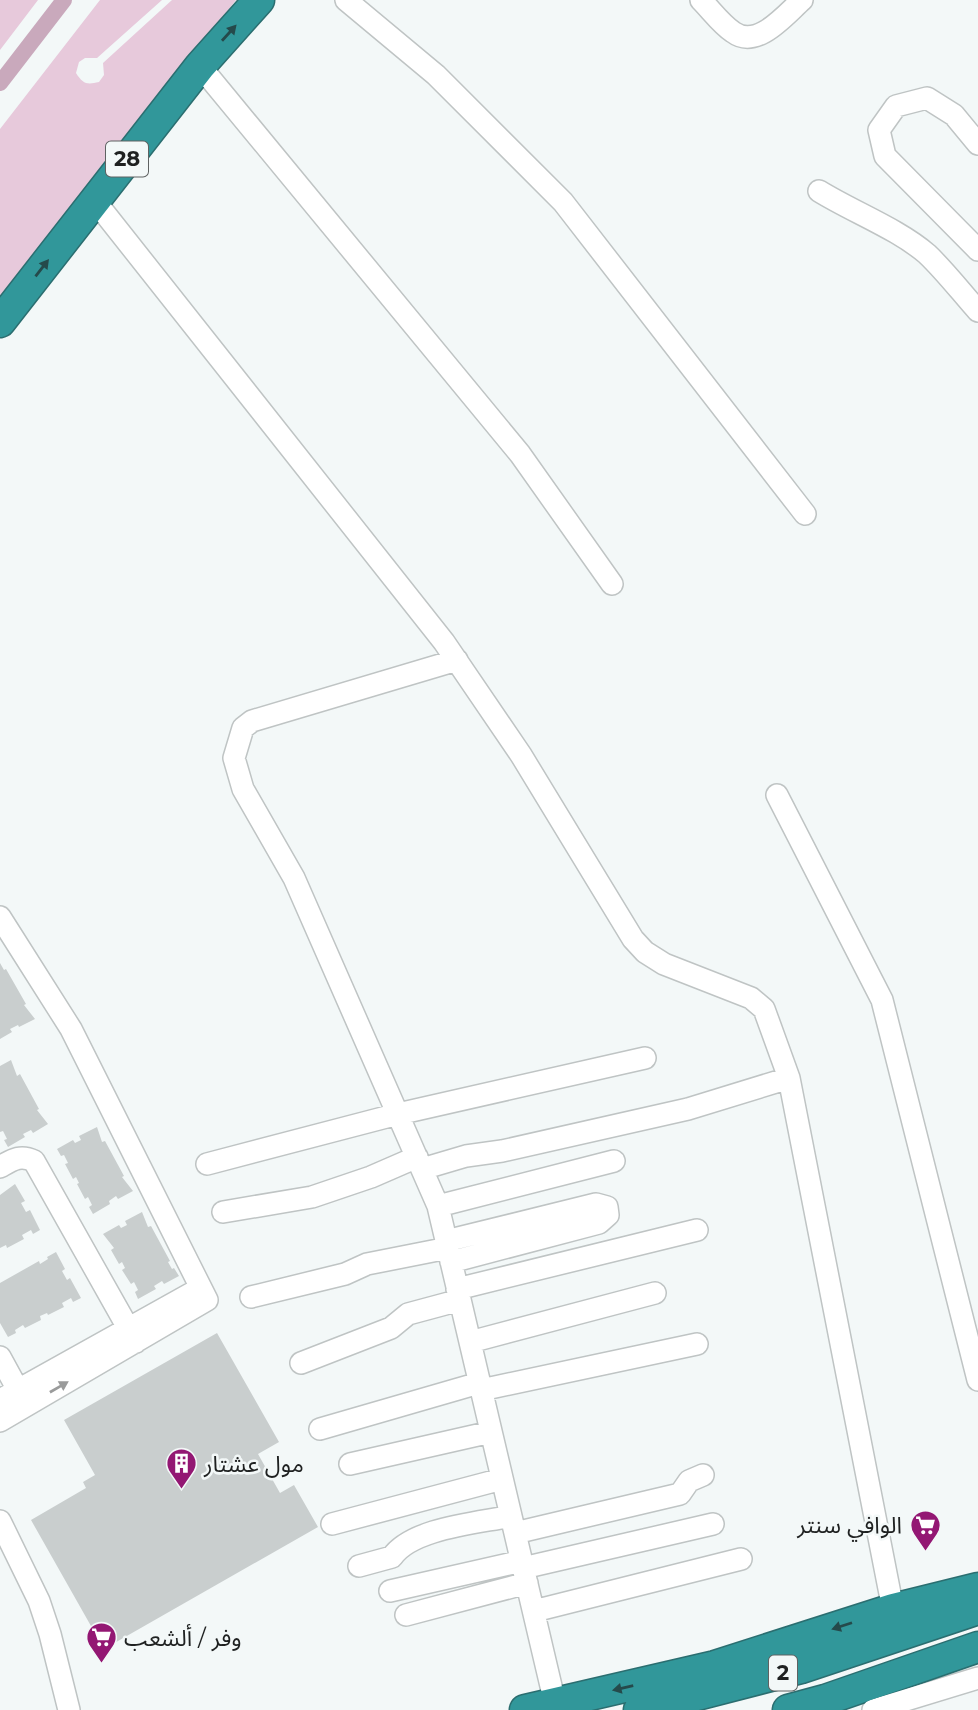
<svg xmlns="http://www.w3.org/2000/svg" width="978" height="1710" viewBox="0 0 978 1710" font-family="Montserrat,'Noto Sans Arabic',sans-serif">
<style>
.green{fill:#e7c9db}
.lines{fill:none;stroke-linecap:round;stroke-linejoin:round}
.canal{stroke:#c9a9bc;stroke-width:16}
.building{fill:#c9cece}
.minor-casing{stroke:#bfc4c4;stroke-width:24}
.highway-casing{stroke:#2b6e70;stroke-width:33}
.minor{stroke:#fff;stroke-width:21}
.highway{stroke:#31979a;stroke-width:30}
.oneway{fill:#254a4b}
.oneway2{fill:#9a9b9b}
.labels{text-anchor:middle;stroke-width:5;stroke-linejoin:round;paint-order:stroke}
.shield{fill:#f3f8f8;stroke:#5f6262;stroke-width:2}
.shield-label{font-size:21px;font-weight:bold;fill:#1f2121}
.poi-label{font-size:23px;fill:#1f2121;stroke:#f3f8f8;text-anchor:start}
</style>
<rect width="100%" height="100%" fill="#f3f8f8"/>
<!-- green -->
<path class="green" d="M 0,0 L 38,0 L 0,50 Z
M 100,0 L 162,0 L 97,58 L 85,58 L 79,62 L 76,73 C 83,84 87,85 99,82 L 104,75 L 103,63 L 172,0 L 236,0 L 0,302 L 0,129 Z"/>
<g class="lines">
<!-- canal -->
<path class="canal" d="M 0,83 L 64,0"/>
</g>
<!-- building -->
<path class="building" d="M 0,963 L 4,970 L 6,969 L 26,1004 L 24,1005 L 35,1019 L 19,1027 L 18,1025 L 10,1029 L 12,1032 L 0,1039 Z
M 11,1060 L 17,1076 L 20,1074 L 39,1109 L 37,1110 L 48,1124 L 33,1133 L 31,1130 L 23,1134 L 25,1137 L 8,1147 L 4,1140 L 7,1139 L 3,1131 L 0,1132 L 0,1066 Z
M 97,1127 L 102,1142 L 105,1141 L 124,1176 L 122,1177 L 133,1191 L 118,1199 L 116,1196 L 109,1201 L 110,1204 L 93,1214 L 89,1207 L 92,1205 L 88,1197 L 85,1199 L 77,1184 L 79,1183 L 76,1177 L 73,1179 L 65,1164 L 68,1163 L 64,1155 L 61,1156 L 57,1149 L 73,1140 L 75,1143 L 81,1140 L 79,1136 Z
M 15,1184 L 25,1201 L 21,1203 L 26,1212 L 30,1210 L 40,1230 L 33,1234 L 31,1230 L 22,1235 L 24,1239 L 7,1248 L 6,1245 L 0,1248 L 0,1195 Z
M 142,1212 L 148,1227 L 151,1226 L 170,1261 L 168,1262 L 172,1269 L 174,1268 L 179,1276 L 164,1284 L 162,1281 L 154,1286 L 156,1289 L 138,1299 L 135,1292 L 138,1290 L 134,1282 L 131,1284 L 122,1270 L 125,1268 L 122,1262 L 119,1264 L 111,1250 L 114,1248 L 103,1234 L 119,1225 L 121,1228 L 127,1225 L 125,1221 Z
M 56,1252 L 65,1269 L 62,1271 L 67,1280 L 70,1278 L 81,1298 L 73,1302 L 71,1298 L 62,1303 L 64,1307 L 48,1315 L 47,1313 L 40,1316 L 41,1320 L 25,1328 L 23,1325 L 15,1330 L 16,1333 L 8,1337 L 0,1323 L 0,1283 L 39,1261 L 40,1264 L 48,1259 L 47,1257 Z
M 217,1333 L 279,1442 L 258,1454 L 280,1493 L 294,1485 L 318,1527 L 104,1649 L 31,1520 L 86,1488 L 83,1482 L 95,1475 L 64,1420 Z"/>
<g class="lines">
<defs>
<path id="minor" d="M 346,0 L 436,75 L 563,202 L 805,514
M 701,0 C 711,10 721,24 733,32 C 757,50 785,15 802,0
M 200,66 L 520,454 L 612,584
M 978,144 L 954,115 L 927,98 L 896,106 L 879,130 L 885,156 L 978,250
M 819,191 C 853,212 898,229 927,254 C 945,271 961,292 978,311
M 95,201 L 444,642 L 521,755 L 633,939 L 645,952 L 664,964 L 751,998 L 764,1009 L 789,1078 L 893,1609
M 457,660 L 252,721 L 243,728 L 234,758 L 243,789 L 294,878 L 438,1206 L 555,1703
M 777,795 L 882,1000 L 978,1380
M 0,917 L 71,1029 L 207,1300 L 0,1421
M 207,1164 L 398,1114 L 645,1058
M 0,1167 C 12,1160 20,1154 34,1161 L 136,1342
M 422,1169 L 466,1156 L 502,1151 L 688,1109 L 789,1078
M 438,1206 L 614,1161
M 223,1212 L 312,1197 L 371,1177 L 417,1157
M 446,1241 L 596,1204 L 607,1207 L 608,1215 L 599,1223 L 451,1262
M 457,1289 L 697,1230
M 251,1297 L 345,1274 L 367,1264 L 448,1248
M 470,1342 L 655,1293
M 0,1357 L 18,1390
M 301,1363 L 391,1328 L 408,1314 L 460,1300
M 481,1390 L 697,1344
M 0,1400 L 201,1288
M 320,1429 L 479,1383
M 350,1464 L 491,1432
M 0,1521 L 39,1601 L 50,1634 L 69,1710
M 332,1524 L 502,1479
M 515,1533 L 680,1494 L 689,1481 L 703,1475
M 359,1566 L 392,1557 C 412,1528 478,1523 511,1516
M 523,1568 L 713,1524
M 390,1591 L 522,1561
M 534,1611 L 741,1559
M 406,1615 L 527,1583
M 873,1710 L 978,1678"/>
<path id="highway" d="M 0,322 L 200,66 L 259,0
M 525,1710 L 715,1666 L 893,1609 L 978,1588
M 639,1710 L 801,1668 L 978,1609
M 788,1710 L 825,1700 L 978,1647"/>
</defs>
<!-- minor casing -->
<use href="#minor" class="minor-casing"/>
<!-- highway casing -->
<use href="#highway" class="highway-casing"/>
<!-- minor -->
<use href="#minor" class="minor"/>
<!-- highway -->
<use href="#highway" class="highway"/>
</g>
<!-- one-way arrows -->
<defs><path id="oneway-solid" d="M-6-.8H1V-3.2L6.5 0L1 3.2V.8H-6Z" transform="scale(1.75)"/></defs>
<g class="oneway">
<use href="#oneway-solid" transform="translate(229 33) rotate(-48)"/>
<use href="#oneway-solid" transform="translate(42 268) rotate(-52)"/>
<use href="#oneway-solid" transform="translate(842 1626) rotate(162)"/>
<use href="#oneway-solid" transform="translate(623 1688) rotate(167)"/>
</g>
<use class="oneway2" href="#oneway-solid" transform="translate(59 1387) rotate(-30)"/>
<!-- icons -->
<defs>
<symbol id="building-pin" viewBox="-11 -11 22 30"><path d="M0 17L-7.5 6A9.5 9.5 0 1 1 7.5 6Z" fill="#931773" stroke="#f3f8f8"/><path d="M-4-6H4V6H1V3H-1V6H-4ZM-2.5-4.3h1.7v1.8h-1.7ZM.8-4.3h1.7v1.8H.8ZM-2.5-1h1.7V.8h-1.7ZM.8-1h1.7V.8H.8Z" fill="#fff"/></symbol>
<symbol id="supermarket-pin" viewBox="-11 -11 22 30"><path d="M0 17L-7.5 6A9.5 9.5 0 1 1 7.5 6Z" fill="#931773" stroke="#f3f8f8"/><path d="M-6-5.5h2.5l.6 2H6L4.5 2H-2.5L-4.4-4H-6ZM-1.5 3.2a1.3 1.3 0 1 0 .1 0ZM3 3.2a1.3 1.3 0 1 0 .1 0Z" fill="#fff"/></symbol>
</defs>
<g fill-rule="evenodd">
<use href="#building-pin" x="164" y="1446" width="35" height="47"/>
<use href="#supermarket-pin" x="908" y="1508" width="35" height="47"/>
<use href="#supermarket-pin" x="84" y="1620" width="35" height="47"/>
</g>
<g class="labels">
<!-- shield labels -->
<g class="shield">
<rect x="106" y="141.5" width="42" height="35" rx="5"/>
<rect x="769" y="1655.5" width="28" height="35" rx="5"/>
</g>
<g class="shield-label">
<text x="127" y="166">28</text>
<text x="783" y="1680">2</text>
</g>
<!-- poi labels -->
<g class="poi-label">
<text x="204" y="1472">مول عشتار</text>
<text x="902" y="1533" text-anchor="end">الوافي سنتر</text>
<text x="124" y="1646">وفر / ألشعب</text>
</g>
</g>
</svg>
